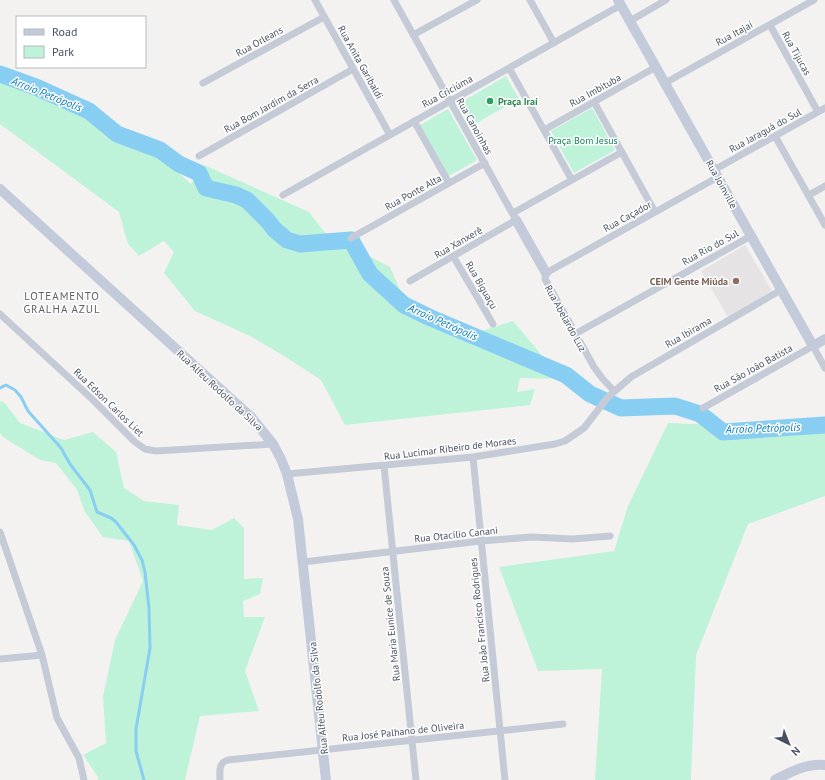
<svg xmlns="http://www.w3.org/2000/svg" width="825" height="780" viewBox="0 0 825 780" font-family="'PT Sans',sans-serif">
<style>
.education{fill:#e5e3e3}
.green{fill:#bef3da}
.lines{fill:none;stroke-linecap:round;stroke-linejoin:round}
.stream{stroke:#88cef3;stroke-width:3}
.river{stroke:#88cef3;stroke-width:17}
.street{stroke:#c4cbd7;stroke-width:7}
.secondary{stroke:#c3cbdb;stroke-width:10}
.leisure-dot{fill:#2e9e5b;stroke:#fff;stroke-width:1.5}
.education-dot{fill:#8d6e63;stroke:#fff;stroke-width:1.5}
.labels{text-anchor:middle;stroke-width:3;stroke-linejoin:round;paint-order:stroke}
.street-label{font-size:10px;fill:#485161;stroke:#fff}
.leisure-label{font-size:10px;font-weight:bold;fill:#27864d;stroke:#fff;text-anchor:start}
.park-label{font-size:10px;fill:#118359;stroke:#fff}
.education-label{font-size:10px;font-weight:bold;fill:#785e54;stroke:#fff;text-anchor:end}
.water-label{font-size:11px;font-style:italic;fill:#027ab9;stroke:#fff}
.neighbourhood-label{font-size:11px;letter-spacing:1px;fill:#5d6067;stroke:#fff}
</style>
<rect width="100%" height="100%" fill="#f4f2f1"/>
<!-- education -->
<path class="education" d="M 745,245 L 772,291 L 728,317 L 701,271 Z"/>
<!-- green -->
<path class="green" d="M 506,76 L 519,99 L 473,125 L 460,103 Z
M 0,78 L 17,86 L 53,99 L 103,125 L 117,139 L 158,154 L 191,184 L 204,165 L 309,212 L 326,234 L 390,267 L 404,299 L 479,332 L 513,321 L 562,379 L 520,378 L 517,392 L 535,389 L 530,405 L 345,425 L 321,380 L 284,356 L 250,336 L 195,311 L 164,273 L 174,252 L 164,241 L 139,256 L 128,244 L 119,212 L 0,124 Z
M 592,108 L 615,150 L 574,173 L 551,131 Z
M 448,109 L 477,160 L 449,176 L 420,125 Z
M 0,401 L 5,403 L 20,423 L 64,440 L 93,432 L 116,452 L 124,488 L 144,501 L 179,505 L 177,525 L 212,530 L 234,518 L 244,528 L 244,579 L 263,578 L 260,594 L 243,601 L 244,617 L 265,617 L 245,671 L 259,711 L 200,716 L 185,780 L 98,780 L 98,777 L 83,755 L 106,743 L 103,696 L 115,640 L 143,581 L 129,541 L 103,537 L 85,512 L 77,490 L 56,463 L 40,460 L 3,437 L 0,433 Z
M 668,423 L 825,429 L 825,496 L 748,524 L 696,655 L 691,780 L 595,780 L 602,669 L 538,671 L 499,567 L 614,551 L 628,506 Z"/>
<g class="lines">
<!-- stream -->
<path class="stream" d="M 0,388 L 6,385 L 15,390 L 21,397 L 28,411 L 61,448 L 70,464 L 90,490 L 97,512 L 111,518 L 116,522 L 134,545 L 142,560 L 145,572 L 149,608 L 150,648 L 136,729 L 136,751 L 144,780"/>
<!-- river -->
<path class="river" d="M 0,74 L 36,87 L 89,111 L 117,134 L 160,150 L 179,164 L 199,173 L 206,188 L 236,195 L 247,200 L 267,220 L 275,230 L 287,240 L 300,244 L 351,240 L 370,274 L 404,305 L 431,318 L 566,375 L 590,394 L 621,408 L 675,406 L 700,414 L 723,432 L 825,425"/>
<!-- street -->
<path class="street" d="M 315,0 L 390,135
M 394,0 L 516,220 L 410,281
M 530,0 L 554,43
M 630,21 L 666,0
M 770,25 L 818,112
M 413,35 L 477,0
M 509,68 L 572,180
M 203,83 L 324,17
M 665,83 L 814,0
M 594,102 L 655,212
M 414,121 L 449,183
M 544,130 L 656,67
M 775,136 L 825,225
M 199,156 L 353,69
M 714,170 L 825,108
M 283,195 L 621,5
M 809,195 L 825,186
M 513,213 L 622,152
M 351,238 L 485,163
M 453,256 L 493,324
M 0,314 L 92,399 L 135,442 L 145,449 L 156,451 L 273,444
M 575,334 L 751,236
M 614,391 L 602,378 L 594,367 L 545,279 L 546,273 L 718,177
M 703,408 L 813,346 L 825,368
M 473,457 L 505,780
M 384,466 L 416,780
M 287,474 L 473,457 L 555,444 L 565,441 L 584,428 L 608,397 L 631,377 L 781,290
M 0,532 L 42,655 L 57,718 L 79,758 L 84,780
M 303,562 L 481,541 L 532,537 L 573,539 L 610,536
M 0,659 L 42,655
M 220,780 C 220,771 218,763 228,760 L 563,724"/>
<!-- secondary -->
<path class="secondary" d="M 618,0 L 813,346 L 825,339
M 0,189 L 251,417 L 273,444 L 281,459 L 287,474 L 298,519 L 326,780
M 516,220 L 546,273
M 775,780 C 790,772 807,763 825,765"/>
</g>
<!-- markers -->
<circle class="leisure-dot" cx="490" cy="101" r="4"/>
<circle class="education-dot" cx="736" cy="281" r="4"/>
<g class="labels">
<!-- street labels -->
<g class="street-label">
<text transform="translate(734 33) rotate(-29)" y="4">Rua Itajaí</text>
<text transform="translate(259 41) rotate(-29)" y="4">Rua Orleans</text>
<text transform="translate(797 53) rotate(61)" y="4">Rua Tijucas</text>
<text transform="translate(361 62) rotate(61)" y="4">Rua Anita Garibaldi</text>
<text transform="translate(595 90) rotate(-29)" y="4">Rua Imbituba</text>
<text transform="translate(447 91) rotate(-29)" y="4">Rua Criciúma</text>
<text transform="translate(271 104) rotate(-29)" y="4">Rua Bom Jardim da Serra</text>
<text transform="translate(475 126) rotate(61)" y="4">Rua Canoinhas</text>
<text transform="translate(765 130) rotate(-29)" y="4">Rua Jaraguá do Sul</text>
<text transform="translate(722 184) rotate(61)" y="4">Rua Joinville</text>
<text transform="translate(413 192) rotate(-29)" y="4">Rua Ponte Alta</text>
<text transform="translate(627 216) rotate(-29)" y="4">Rua Caçador</text>
<text transform="translate(458 242) rotate(-30)" y="4">Rua Xanxerê</text>
<text transform="translate(710 247) rotate(-29)" y="4">Rua Rio do Sul</text>
<text transform="translate(482 285) rotate(60)" y="4">Rua Biguaçu</text>
<text transform="translate(566 318) rotate(61)" y="4">Rua Abelardo Luz</text>
<text transform="translate(688 332) rotate(-30)" y="4">Rua Ibirama</text>
<text transform="translate(753 368) rotate(-29)" y="4">Rua São João Batista</text>
<text transform="translate(220 390) rotate(43)" y="4">Rua Alfeu Rodolfo da Silva</text>
<text transform="translate(109 402) rotate(44)" y="4">Rua Edson Carlos Liet</text>
<text transform="translate(450 448) rotate(-7)" y="4">Rua Lucimar Ribeiro de Moraes</text>
<text transform="translate(456 534) rotate(-6)" y="4">Rua Otacílio Canani</text>
<text transform="translate(479 620) rotate(-96)" y="4">Rua João Francisco Rodrigues</text>
<text transform="translate(390 624) rotate(-96)" y="4">Rua Maria Eunice de Souza</text>
<text transform="translate(318 698) rotate(-96)" y="4">Rua Alfeu Rodolfo da Silva</text>
<text transform="translate(403 731) rotate(-6)" y="4">Rua José Palhano de Oliveira</text>
</g>
<!-- leisure labels -->
<g class="leisure-label">
<text x="498" y="105">Praça Iraí</text>
</g>
<!-- park labels -->
<g class="park-label">
<text x="583" y="144">Praça Bom Jesus</text>
</g>
<!-- education labels -->
<g class="education-label">
<text x="728" y="285">CEIM Gente Miúda</text>
</g>
<!-- water labels -->
<g class="water-label">
<text transform="translate(47 94) rotate(22)" y="4">Arroio Petrópolis</text>
<text transform="translate(443 322) rotate(24)" y="4">Arroio Petrópolis</text>
<text transform="translate(763 428) rotate(-2)" y="4">Arroio Petrópolis</text>
</g>
<!-- neighbourhood labels -->
<g class="neighbourhood-label">
<text x="62" y="300">LOTEAMENTO<tspan x="62" dy="13">GRALHA AZUL</tspan></text>
</g>
</g>
<!-- legend -->
<rect x="16" y="16" width="130" height="52" fill="#ffffff" stroke="#b6b9c0"/>
<rect x="24" y="29" width="20" height="6" fill="#c3cbdb" stroke="#b6b9c0"/>
<text x="52" y="36" font-size="12" fill="#485161">Road</text>
<rect x="24" y="46" width="20" height="12" fill="#bef3da" stroke="#b6b9c0"/>
<text x="52" y="56" font-size="12" fill="#485161">Park</text>
<!-- north arrow -->
<g transform="translate(789 744) rotate(137)" stroke="#ffffff" stroke-width="3" paint-order="stroke">
<path d="M0-3L7 15L0 10L-7 15Z" fill="#485161"/>
<text y="-6" font-size="11" font-weight="bold" text-anchor="middle" fill="#485161">N</text>
</g>
</svg>
